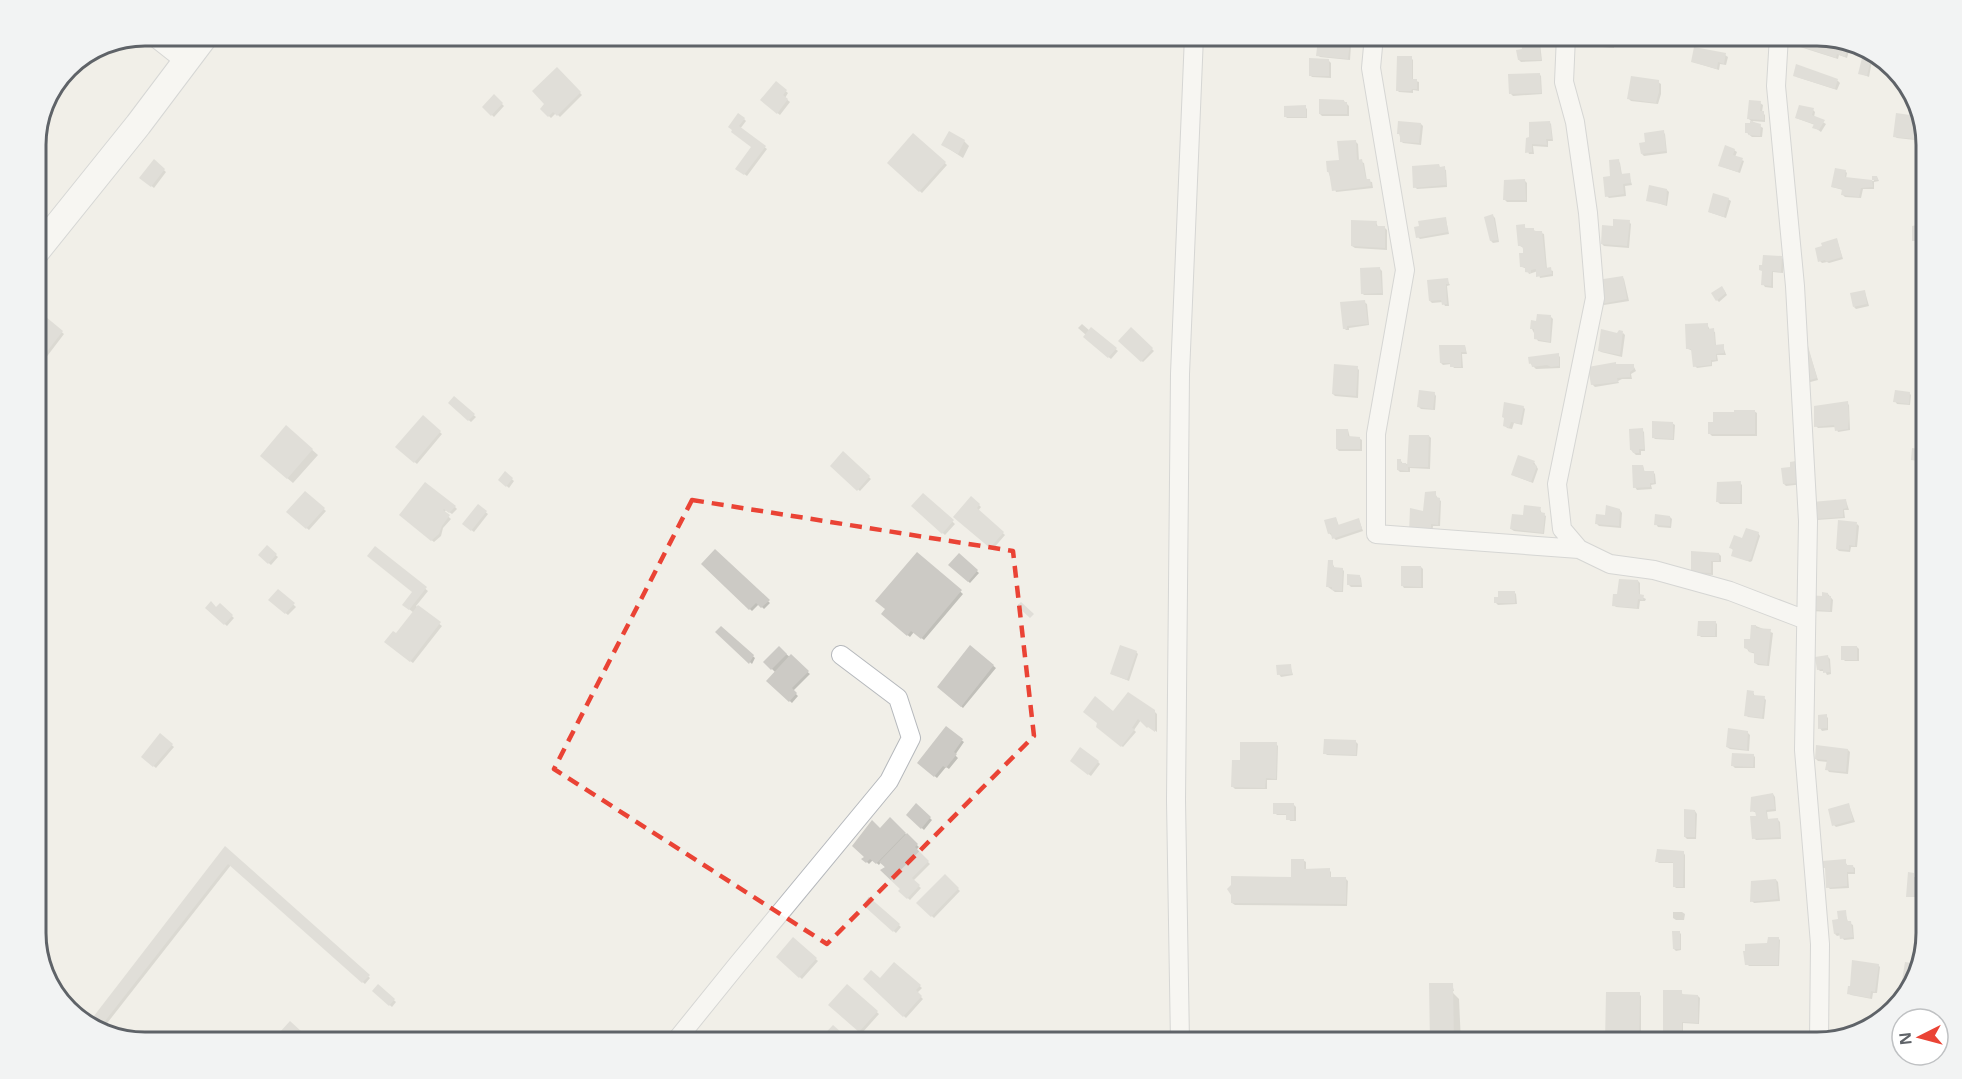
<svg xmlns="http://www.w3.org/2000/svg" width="1962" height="1079" viewBox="0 0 1962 1079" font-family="'Open Sans',sans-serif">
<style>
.shadow{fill:#0003}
.building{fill:#cccac5}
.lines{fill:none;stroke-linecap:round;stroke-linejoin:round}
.street-casing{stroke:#b5b8bc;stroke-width:20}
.secondary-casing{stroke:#b6babf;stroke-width:28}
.street{stroke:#fff;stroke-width:18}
.secondary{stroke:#fff;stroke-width:26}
.marked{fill:none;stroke:#ea4335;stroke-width:4.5;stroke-dasharray:12 8;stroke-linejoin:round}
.rim{fill:none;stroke:#5f6368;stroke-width:3}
</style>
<rect width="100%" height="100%" fill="#f1efe8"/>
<!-- shadow -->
<path class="shadow" d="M 1590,36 L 1614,36 L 1614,48 L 1602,47 L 1600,42 L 1592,42 Z
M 1674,36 L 1686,36 L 1685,40 Z
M 1797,36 L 1816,36 L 1840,44 L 1849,51 L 1847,58 L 1839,55 L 1838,59 L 1797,46 L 1795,44 Z
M 1538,41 L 1540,43 L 1542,61 L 1521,62 L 1519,60 Z
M 1349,43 L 1351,45 L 1350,60 L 1320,57 L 1318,55 Z
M 1864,50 L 1866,52 L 1865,58 L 1872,61 L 1869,77 L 1859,73 L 1863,58 L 1856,55 Z
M 1725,55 L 1728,57 L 1726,65 L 1720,64 L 1719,70 L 1693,62 Z
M 1411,58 L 1413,60 L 1413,80 L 1419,82 L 1419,91 L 1413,90 L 1413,93 L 1399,92 L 1397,90 Z
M 1329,61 L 1331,63 L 1331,78 L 1312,77 L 1310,75 Z
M 1797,66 L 1838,81 L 1840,83 L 1837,90 L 1797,77 L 1795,75 Z
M 557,70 L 582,95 L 560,117 L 556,113 L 551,118 L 542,109 L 547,104 Z
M 1539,74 L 1541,76 L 1542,94 L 1513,96 L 1511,94 Z
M 1658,82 L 1661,84 L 1661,94 L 1658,104 L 1631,101 L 1629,99 Z
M 776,83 L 788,93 L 785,98 L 790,102 L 780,115 L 764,102 Z
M 494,96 L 504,106 L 494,117 L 484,107 Z
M 1344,101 L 1349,106 L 1349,116 L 1322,116 L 1320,114 Z
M 1760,103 L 1763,105 L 1762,112 L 1765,115 L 1765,122 L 1752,121 L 1763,128 L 1762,137 L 1752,137 L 1746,132 L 1753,123 L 1748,118 Z
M 1305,107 L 1307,109 L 1307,118 L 1287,118 L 1285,116 Z
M 1813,110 L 1815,112 L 1814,117 L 1826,124 L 1821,132 L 1814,127 L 1815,125 L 1796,118 Z
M 1916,117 L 1918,120 L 1915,140 L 1897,138 L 1894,136 Z
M 744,119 L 746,121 L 740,129 L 767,149 L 747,176 L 739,170 L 753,147 L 733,132 Z
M 1549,122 L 1551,124 L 1553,141 L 1548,141 L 1548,147 L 1533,146 L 1534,154 L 1529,154 L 1526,145 Z
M 1421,124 L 1423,126 L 1421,145 L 1403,143 L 1401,141 L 1399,133 Z
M 1663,132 L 1665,134 L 1667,153 L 1644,156 L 1642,154 Z
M 914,135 L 947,165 L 922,193 L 889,163 Z
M 964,141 L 969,146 L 963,158 L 943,145 Z
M 1355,141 L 1358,144 L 1359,161 L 1364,163 L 1367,181 L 1372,182 L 1373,188 L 1336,192 L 1328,171 L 1341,162 Z
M 1734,150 L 1737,152 L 1735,157 L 1744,161 L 1740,173 L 1720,166 Z
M 154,161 L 166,172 L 154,188 L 141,177 Z
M 1618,161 L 1620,163 L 1622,175 L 1629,175 L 1632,185 L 1625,186 L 1626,196 L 1609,198 L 1607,196 Z
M 1441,168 L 1446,170 L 1447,187 L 1417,189 L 1415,187 Z
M 1845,171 L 1847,173 L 1846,178 L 1874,181 L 1873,177 L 1877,177 L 1879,181 L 1874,182 L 1874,189 L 1863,189 L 1861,198 L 1845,197 L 1842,194 L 1843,190 L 1832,187 Z
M 1926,174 L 1926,193 L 1921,190 Z
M 1525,181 L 1527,183 L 1527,202 L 1507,202 L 1505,200 Z
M 1667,190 L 1669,192 L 1667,206 L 1648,200 Z
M 1728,199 L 1731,201 L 1726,218 L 1709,212 Z
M 1493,216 L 1495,218 L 1499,242 L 1493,243 L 1491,241 Z
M 1446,220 L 1449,234 L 1420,239 L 1418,237 Z
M 1376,222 L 1378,227 L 1385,228 L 1387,230 L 1387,250 L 1355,248 L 1352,246 Z
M 1629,222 L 1631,224 L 1629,248 L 1604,246 L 1602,244 L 1614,227 Z
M 1524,226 L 1527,230 L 1533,230 L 1544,234 L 1547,269 L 1553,271 L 1553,276 L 1540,278 L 1538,271 L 1529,274 L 1527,269 L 1522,267 L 1524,248 L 1520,246 Z
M 1837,240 L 1843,259 L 1829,263 L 1827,262 L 1822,263 L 1820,261 Z
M 1782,258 L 1784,260 L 1783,273 L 1773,272 L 1773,288 L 1765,287 L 1763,284 L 1764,273 Z
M 1380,269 L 1382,271 L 1383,295 L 1364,295 L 1362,293 Z
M 1622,277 L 1624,279 L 1629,301 L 1604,305 L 1602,303 Z
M 1447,280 L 1450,285 L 1447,286 L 1449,306 L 1445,306 L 1443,302 L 1432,303 L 1430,301 Z
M 1724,290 L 1727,295 L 1719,302 L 1717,300 Z
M 1865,292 L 1869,306 L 1856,309 L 1854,307 Z
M 1364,302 L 1367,304 L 1369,325 L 1349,328 L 1349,330 L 1346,330 L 1344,328 Z
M 1551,317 L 1553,319 L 1551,343 L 1538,341 L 1532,329 Z
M 46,319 L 64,334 L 45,359 L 36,353 Z
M 1082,324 L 1090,331 L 1091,329 L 1118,351 L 1111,359 L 1085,337 L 1086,335 L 1078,328 Z
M 1707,324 L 1710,330 L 1715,332 L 1716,346 L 1723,346 L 1726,355 L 1717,355 L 1718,361 L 1712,362 L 1712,366 L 1697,368 L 1695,366 L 1693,351 L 1688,349 Z
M 1131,329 L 1154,351 L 1143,362 L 1120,341 Z
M 1623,333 L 1625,335 L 1622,357 L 1601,352 L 1599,350 Z
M 1465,346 L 1467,354 L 1462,354 L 1463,368 L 1454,368 L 1451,364 L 1443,365 L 1441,363 Z
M 1808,348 L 1818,380 L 1799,385 Z
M 1558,355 L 1560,357 L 1560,368 L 1536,369 L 1530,363 Z
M 1617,365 L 1633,365 L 1636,371 L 1631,374 L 1632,379 L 1622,379 L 1618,381 L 1619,383 L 1595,387 L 1592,384 Z
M 1357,368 L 1359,370 L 1358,398 L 1335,396 L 1333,394 Z
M 1434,393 L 1436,396 L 1435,410 L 1421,409 L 1418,406 Z
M 1909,393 L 1911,395 L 1910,405 L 1897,404 L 1895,401 Z
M 454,399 L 476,417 L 471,422 L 450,403 Z
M 1847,403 L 1849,405 L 1850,430 L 1838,432 L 1836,427 L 1818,428 L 1816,426 Z
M 1523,407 L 1525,409 L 1522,425 L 1514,423 L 1512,429 L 1507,428 L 1505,425 Z
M 1754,411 L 1757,413 L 1757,436 L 1712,436 L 1710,434 Z
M 423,417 L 442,434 L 417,464 L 397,447 Z
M 1672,423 L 1675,425 L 1674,440 L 1655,439 L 1653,437 Z
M 286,427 L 318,455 L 293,483 L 267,461 Z
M 1348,430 L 1350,438 L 1359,438 L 1362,440 L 1362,451 L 1339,451 L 1337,449 Z
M 1642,430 L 1644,432 L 1645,451 L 1641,451 L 1641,455 L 1636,455 L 1631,450 Z
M 1429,436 L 1431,438 L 1430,469 L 1410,468 L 1410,472 L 1400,472 L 1398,470 L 1401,461 L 1403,464 L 1409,464 Z
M 843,453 L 871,479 L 860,491 L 832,466 Z
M 1534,462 L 1538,469 L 1533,483 L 1515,476 Z
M 1643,466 L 1645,473 L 1653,472 L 1655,474 L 1656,484 L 1651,485 L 1652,489 L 1637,490 L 1635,487 Z
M 1792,468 L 1812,483 L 1786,486 L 1784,484 Z
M 505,473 L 514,481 L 509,488 L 500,480 Z
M 1740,483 L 1742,485 L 1742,504 L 1720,504 L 1718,502 Z
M 305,493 L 326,511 L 309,530 L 288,512 Z
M 1435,493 L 1438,499 L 1441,501 L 1440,526 L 1433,526 L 1432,536 L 1425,513 Z
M 924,495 L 955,524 L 945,535 L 914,506 Z
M 972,498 L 981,507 L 978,511 L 1005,535 L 993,549 L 956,517 Z
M 1846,501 L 1849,510 L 1844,510 L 1845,518 L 1817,520 L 1815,518 Z
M 478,506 L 488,514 L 474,532 L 464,524 Z
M 455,507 L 457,509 L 452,514 L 446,510 L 444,513 L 451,519 L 443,528 L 441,536 L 434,542 L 401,515 Z
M 1540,509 L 1542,514 L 1546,516 L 1544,534 L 1514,531 L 1511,529 L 1525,517 Z
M 1620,510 L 1622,513 L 1621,528 L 1599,526 L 1597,524 L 1606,516 Z
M 1670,517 L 1672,519 L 1671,528 L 1658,527 L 1656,524 Z
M 1336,518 L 1339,526 L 1359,520 L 1363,531 L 1336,540 L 1329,533 Z
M 1857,524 L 1859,526 L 1857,547 L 1851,547 L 1850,552 L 1839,551 L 1837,549 Z
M 1758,533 L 1760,536 L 1752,561 L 1750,562 L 1733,555 L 1733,550 L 1731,548 Z
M 267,547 L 278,557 L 271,565 L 260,555 Z
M 375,548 L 428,591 L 416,606 L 442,626 L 413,663 L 388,644 L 414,613 L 404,605 L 414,592 Z
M 715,551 L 770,603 L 764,609 L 759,604 L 752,611 L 703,564 Z
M 917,554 L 963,594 L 924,640 L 914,632 L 910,637 L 885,616 Z
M 1719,554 L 1721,556 L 1721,562 L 1713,562 L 1713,575 L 1694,574 Z
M 959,555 L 979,573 L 970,583 L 950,564 Z
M 1332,562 L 1335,569 L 1342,569 L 1344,571 L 1343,592 L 1335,592 L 1328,587 Z
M 1421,567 L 1423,569 L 1423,588 L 1404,588 L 1402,585 Z
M 1359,576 L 1361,578 L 1362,587 L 1351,587 L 1349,585 Z
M 1638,581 L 1640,583 L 1640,596 L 1646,599 L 1645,601 L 1640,601 L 1639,609 L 1616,607 L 1614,605 L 1619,596 Z
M 278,591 L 296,607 L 288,615 L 270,600 Z
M 1514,592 L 1516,594 L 1517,604 L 1498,605 L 1496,603 Z
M 1828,594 L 1833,600 L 1832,612 L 1810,611 Z
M 220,605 L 234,618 L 227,626 L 207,608 L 217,609 Z
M 1924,611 L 1926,611 L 1926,624 L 1924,622 Z
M 1715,622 L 1717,624 L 1717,637 L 1701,637 L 1699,635 Z
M 1756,626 L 1773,633 L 1769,666 L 1758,665 L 1755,663 L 1756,654 L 1749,652 L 1746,647 L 1751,641 Z
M 721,628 L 755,658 L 752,664 L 717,632 Z
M 970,647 L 996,668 L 963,708 L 939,687 Z
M 1857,647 L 1859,649 L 1859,661 L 1845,661 L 1843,659 Z
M 779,648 L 810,674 L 793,691 L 798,696 L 792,703 L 768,681 L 775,672 L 765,662 Z
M 1136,652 L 1138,654 L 1129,681 L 1112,674 Z
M 1828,657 L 1830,659 L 1831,674 L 1827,675 L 1825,671 L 1820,671 L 1818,669 Z
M 1290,665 L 1293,675 L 1281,677 L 1279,674 Z
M 1753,692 L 1755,697 L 1764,698 L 1766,700 L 1764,719 L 1748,717 L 1746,715 Z
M 1154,711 L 1157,714 L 1157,732 L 1141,720 L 1134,730 L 1136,732 L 1123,747 L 1098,726 L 1113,713 Z
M 1826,716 L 1828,718 L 1828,730 L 1822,731 L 1820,728 Z
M 946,728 L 964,742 L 955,755 L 958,758 L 949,769 L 946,767 L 937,778 L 919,763 Z
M 1747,732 L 1750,735 L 1749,751 L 1730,749 L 1727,747 Z
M 160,735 L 174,747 L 156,768 L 143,757 Z
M 1356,742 L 1358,744 L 1357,756 L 1327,755 L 1325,753 Z
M 1276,744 L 1278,746 L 1277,780 L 1267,780 L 1267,789 L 1235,789 L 1233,787 L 1241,761 Z
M 1848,750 L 1850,752 L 1848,774 L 1829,772 L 1827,769 L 1828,762 L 1818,761 L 1816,759 Z
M 1921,752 L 1926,753 L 1926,772 L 1920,769 Z
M 1753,755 L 1755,757 L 1755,768 L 1735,768 L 1732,765 Z
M 1098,762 L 1100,764 L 1091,776 L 1074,763 Z
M 1773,794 L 1775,797 L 1776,811 L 1767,812 L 1768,820 L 1778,820 L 1780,822 L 1781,839 L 1756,840 L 1754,838 L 1757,813 L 1752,811 Z
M 916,805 L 932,820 L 924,830 L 908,815 Z
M 1294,805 L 1296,807 L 1296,821 L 1290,821 L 1288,815 L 1277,815 L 1275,813 Z
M 1849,805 L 1855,822 L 1836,827 L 1834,825 Z
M 1695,811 L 1697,814 L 1696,839 L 1687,839 L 1685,837 Z
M 890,819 L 919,847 L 916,850 L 930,864 L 913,881 L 921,888 L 910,900 L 900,891 L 903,889 L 881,862 L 879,865 L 873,860 L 869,864 L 864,859 L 880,830 Z
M 1924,826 L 1926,826 L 1926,837 L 1924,835 Z
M 225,849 L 370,978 L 365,984 L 231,865 L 101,1031 L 91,1029 Z
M 1683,852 L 1685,855 L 1685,888 L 1676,888 L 1674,886 L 1674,863 L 1659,863 L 1656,861 Z
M 1303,860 L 1306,862 L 1306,870 L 1329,870 L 1331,872 L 1331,878 L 1345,878 L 1348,881 L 1347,906 L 1235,905 L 1232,903 L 1232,894 L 1293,878 Z
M 1845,861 L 1848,867 L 1852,866 L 1855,868 L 1855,874 L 1848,874 L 1849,888 L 1830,889 L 1828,887 Z
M 945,876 L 960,891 L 934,918 L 918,903 Z
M 1776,880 L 1778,882 L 1780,901 L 1754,903 L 1752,901 Z
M 870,899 L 901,927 L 896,933 L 865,905 Z
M 1673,912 L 1682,912 L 1685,914 L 1684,920 L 1676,920 L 1673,918 Z
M 1845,912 L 1848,922 L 1853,925 L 1854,939 L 1844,940 L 1841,935 L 1837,936 L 1835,934 Z
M 1679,932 L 1681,934 L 1681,950 L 1676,951 L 1674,949 Z
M 1778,938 L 1780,940 L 1779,966 L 1749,966 L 1747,964 L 1769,944 Z
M 793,939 L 818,961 L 802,979 L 778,957 Z
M 894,964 L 922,988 L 917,993 L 923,999 L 906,1018 L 865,979 L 880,980 Z
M 1878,965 L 1880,967 L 1877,993 L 1873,993 L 1872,999 L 1851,995 L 1848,993 L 1851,988 Z
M 1452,984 L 1454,991 L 1451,991 L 1459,999 L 1461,1043 L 1432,1043 Z
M 378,986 L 396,1002 L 392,1007 L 374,991 Z
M 847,986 L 879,1014 L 862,1033 L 830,1005 Z
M 1681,992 L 1684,996 L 1698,996 L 1700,998 L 1699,1024 L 1683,1023 L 1683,1043 L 1664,1043 Z
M 1639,994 L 1641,996 L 1641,1043 L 1632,1043 Z
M 872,1036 L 879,1043 L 865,1043 Z
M 1767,1036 L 1773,1036 L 1775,1043 L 1767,1043 Z"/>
<!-- building -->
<path class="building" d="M 1321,36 L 1350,42 L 1348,59 L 1316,56 L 1318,39 L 1320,39 Z
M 1589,36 L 1613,36 L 1612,47 L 1599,46 L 1599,41 L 1589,40 Z
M 1796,36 L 1817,36 L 1841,42 L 1841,45 L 1848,47 L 1845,57 L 1837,54 L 1836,58 L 1793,44 Z
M 1539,40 L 1541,60 L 1518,60 L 1516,50 L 1522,49 L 1521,41 Z
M 1855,46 L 1864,49 L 1863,56 L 1871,58 L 1867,76 L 1858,74 L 1862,58 L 1854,55 Z
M 1694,47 L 1726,53 L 1724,64 L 1718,62 L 1717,69 L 1691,62 Z
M 1397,56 L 1412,56 L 1412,79 L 1417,79 L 1417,89 L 1412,89 L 1411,91 L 1396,91 Z
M 1309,58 L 1329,59 L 1329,76 L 1309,76 Z
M 1796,64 L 1838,79 L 1835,89 L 1793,76 Z
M 557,67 L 581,92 L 557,116 L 553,112 L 548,117 L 540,109 L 544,104 L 532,91 Z
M 1540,73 L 1541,93 L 1509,94 L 1508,74 Z
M 1631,76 L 1659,80 L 1659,92 L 1656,103 L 1627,99 Z
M 776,81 L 787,90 L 783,95 L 788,99 L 777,114 L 760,100 Z
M 494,94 L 503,103 L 491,116 L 482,107 Z
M 1319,99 L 1344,100 L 1344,102 L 1347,102 L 1347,114 L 1319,114 Z
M 1749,100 L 1761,101 L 1760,111 L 1764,111 L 1764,120 L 1747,119 Z
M 1306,105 L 1306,117 L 1284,117 L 1284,106 Z
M 1799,105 L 1814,108 L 1812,115 L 1825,120 L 1819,130 L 1812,128 L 1814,124 L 1795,118 Z
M 738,113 L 745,118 L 739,126 L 766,146 L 744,175 L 735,169 L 751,147 L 731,132 L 732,130 L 728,127 Z
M 1896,113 L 1917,116 L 1914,139 L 1893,137 Z
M 1398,121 L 1421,123 L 1419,143 L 1400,142 L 1400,134 L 1397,134 Z
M 1550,121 L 1552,139 L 1546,139 L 1547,145 L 1532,144 L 1532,152 L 1525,153 L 1526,138 L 1529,137 L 1529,122 Z
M 1750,121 L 1761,124 L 1760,136 L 1748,135 L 1749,133 L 1745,133 L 1745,123 L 1750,123 Z
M 1664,130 L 1666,151 L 1641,154 L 1639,143 L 1645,142 L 1644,133 Z
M 949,131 L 965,140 L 958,154 L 941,145 Z
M 913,133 L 946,162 L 919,192 L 887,163 Z
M 1356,140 L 1357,160 L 1362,159 L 1366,179 L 1370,179 L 1371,186 L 1332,191 L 1329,172 L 1327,172 L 1326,161 L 1339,160 L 1337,141 Z
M 1725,145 L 1735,149 L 1733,155 L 1743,158 L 1738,172 L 1718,166 Z
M 154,159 L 165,169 L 151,187 L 139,178 Z
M 1619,159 L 1621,174 L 1630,173 L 1631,183 L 1623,184 L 1624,194 L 1605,197 L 1603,177 L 1610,176 L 1609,160 Z
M 1439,164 L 1440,167 L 1445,166 L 1446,185 L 1413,188 L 1412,166 Z
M 1835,168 L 1846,170 L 1845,177 L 1872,180 L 1872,176 L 1877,176 L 1878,180 L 1872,180 L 1873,187 L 1861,188 L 1859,197 L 1841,195 L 1842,189 L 1831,187 Z
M 1525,179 L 1526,200 L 1503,200 L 1504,180 Z
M 1649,185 L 1667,189 L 1666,205 L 1646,201 Z
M 1713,193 L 1729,198 L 1724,217 L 1708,212 Z
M 1493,214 L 1498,240 L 1490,241 L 1484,217 Z
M 1446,217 L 1448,232 L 1416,238 L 1414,227 L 1419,226 L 1418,221 Z
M 1613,219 L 1630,220 L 1627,246 L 1601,244 L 1602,225 L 1613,226 Z
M 1351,220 L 1377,221 L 1376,226 L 1385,226 L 1385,248 L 1351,246 Z
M 1917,221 L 1926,221 L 1926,253 L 1918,253 L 1918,247 L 1922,247 L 1922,241 L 1912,241 L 1912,226 L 1917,225 Z
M 1525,224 L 1525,228 L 1534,228 L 1534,231 L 1542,231 L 1546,268 L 1551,267 L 1552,274 L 1536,277 L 1536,269 L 1531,270 L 1531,273 L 1525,272 L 1525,267 L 1520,267 L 1519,253 L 1523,253 L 1523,249 L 1522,246 L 1518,246 L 1516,225 Z
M 1837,238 L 1842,257 L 1826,262 L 1825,260 L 1818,262 L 1815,248 L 1822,246 L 1821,243 Z
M 1763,255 L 1782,256 L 1781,272 L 1772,271 L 1771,286 L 1761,285 L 1762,271 L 1759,270 L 1759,265 L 1762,265 Z
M 1380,267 L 1382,293 L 1361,294 L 1360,268 Z
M 1623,276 L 1627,299 L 1601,304 L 1597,280 Z
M 1448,278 L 1449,284 L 1446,284 L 1447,304 L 1442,305 L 1441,300 L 1429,301 L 1427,280 Z
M 1722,286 L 1726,293 L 1716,301 L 1711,293 Z
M 1865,290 L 1867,304 L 1853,307 L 1850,293 Z
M 1365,300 L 1368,324 L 1347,326 L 1347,329 L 1343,329 L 1340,302 Z
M 1537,314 L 1551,315 L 1550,342 L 1534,339 L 1534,329 L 1530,329 L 1531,320 L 1536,321 Z
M 46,317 L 63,331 L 42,358 L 36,354 L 36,329 Z
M 1708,323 L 1708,329 L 1714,328 L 1715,345 L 1724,344 L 1724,353 L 1716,354 L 1716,360 L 1711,360 L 1711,365 L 1693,367 L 1691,349 L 1686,349 L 1685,324 Z
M 1091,327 L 1117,348 L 1108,358 L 1083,337 Z
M 1131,327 L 1153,348 L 1141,362 L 1118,341 Z
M 1601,329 L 1617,333 L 1619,330 L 1623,331 L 1620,355 L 1598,351 Z
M 1439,345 L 1465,345 L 1466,352 L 1461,352 L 1461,367 L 1450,367 L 1450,363 L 1440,363 Z
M 1808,346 L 1817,378 L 1796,384 L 1792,350 Z
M 1559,353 L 1559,366 L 1551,367 L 1547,365 L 1532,367 L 1531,363 L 1529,364 L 1528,357 Z
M 1616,362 L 1616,364 L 1634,364 L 1634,369 L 1630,372 L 1630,377 L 1617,378 L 1618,382 L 1591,385 L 1588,367 Z
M 1334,364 L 1358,366 L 1356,396 L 1332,394 Z
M 1419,390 L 1435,392 L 1433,409 L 1417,407 Z
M 1895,390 L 1910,392 L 1909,404 L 1893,402 Z
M 454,396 L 475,414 L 468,421 L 448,403 Z
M 1848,401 L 1849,418 L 1848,429 L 1835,431 L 1834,425 L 1814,427 L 1814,406 Z
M 1504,402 L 1524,406 L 1520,424 L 1511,422 L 1509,428 L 1503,426 L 1504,418 L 1502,417 Z
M 1734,410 L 1755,410 L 1755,434 L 1708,434 L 1708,422 L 1713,422 L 1713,412 L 1734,412 Z
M 423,415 L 441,431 L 414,463 L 395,447 Z
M 1652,421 L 1673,422 L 1673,439 L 1652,438 Z
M 286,425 L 313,449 L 287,479 L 260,456 Z
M 1643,428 L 1644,449 L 1639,449 L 1639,453 L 1633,453 L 1632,450 L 1630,450 L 1629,429 Z
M 1336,429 L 1348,429 L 1348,436 L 1360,437 L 1360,449 L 1336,449 Z
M 1409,435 L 1429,435 L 1428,467 L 1408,467 L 1408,471 L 1397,470 L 1397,459 L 1401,459 L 1401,463 L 1406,463 L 1407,466 Z
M 1912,448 L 1926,450 L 1926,475 L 1918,474 L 1919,461 L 1911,460 Z
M 843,451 L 870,476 L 857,491 L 830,466 Z
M 1518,455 L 1535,461 L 1533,464 L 1537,466 L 1531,482 L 1511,475 Z
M 1796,461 L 1804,483 L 1783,484 L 1781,468 L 1790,467 L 1790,462 Z
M 1632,465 L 1643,465 L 1644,471 L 1654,471 L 1654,483 L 1650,483 L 1650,487 L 1633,488 Z
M 505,471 L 513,478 L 506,487 L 498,480 Z
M 1741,481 L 1740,503 L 1716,502 L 1717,482 Z
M 425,482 L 456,506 L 449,513 L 444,509 L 443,510 L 450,515 L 442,526 L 439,534 L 431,541 L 399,515 Z
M 305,491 L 325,508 L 306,529 L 286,512 Z
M 1436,491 L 1436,497 L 1440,498 L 1438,525 L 1431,524 L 1431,535 L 1409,534 L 1410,508 L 1423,511 L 1425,492 Z
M 923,493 L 954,520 L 942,534 L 911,506 Z
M 971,496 L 980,504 L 977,508 L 1004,532 L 990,548 L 953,517 Z
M 1846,499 L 1847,508 L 1843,509 L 1843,517 L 1814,519 L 1812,502 Z
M 478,504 L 487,511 L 471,531 L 462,524 Z
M 1524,505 L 1541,507 L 1540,512 L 1545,513 L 1543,533 L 1510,529 L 1512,514 L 1523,515 Z
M 1606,505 L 1620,509 L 1619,526 L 1595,524 L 1596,514 L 1605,515 Z
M 1655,514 L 1670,516 L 1670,526 L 1654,525 Z
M 1336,517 L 1338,525 L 1359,518 L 1362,529 L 1332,539 L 1331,533 L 1328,534 L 1324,520 Z
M 1838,520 L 1857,522 L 1855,546 L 1849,545 L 1849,550 L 1836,549 Z
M 1746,528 L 1759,532 L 1751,559 L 1747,561 L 1731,556 L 1733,549 L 1729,548 L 1734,535 L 1742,538 Z
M 267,545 L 277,554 L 268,564 L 258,555 Z
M 375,546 L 427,587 L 409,610 L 402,605 L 412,592 L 367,556 Z
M 715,549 L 770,600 L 761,608 L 756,603 L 749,610 L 701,564 Z
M 1691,551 L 1719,553 L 1719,561 L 1711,561 L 1711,573 L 1691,572 Z
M 917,552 L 962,590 L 921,639 L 911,631 L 907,636 L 881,614 L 885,609 L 875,601 Z
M 959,553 L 978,570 L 968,582 L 948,565 Z
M 1328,560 L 1333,560 L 1333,567 L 1343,568 L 1342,591 L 1332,590 L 1332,587 L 1326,587 Z
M 1401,566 L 1421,566 L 1421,587 L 1401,586 Z
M 1347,574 L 1360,575 L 1361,585 L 1347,585 Z
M 1619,579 L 1638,580 L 1639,594 L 1644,595 L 1643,600 L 1638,599 L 1637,608 L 1612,606 L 1613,594 L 1617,594 Z
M 278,589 L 295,603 L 285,614 L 268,600 Z
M 1498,591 L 1515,591 L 1515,603 L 1494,603 L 1494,597 L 1498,597 Z
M 1822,592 L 1828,593 L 1828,596 L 1831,596 L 1830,611 L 1806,609 L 1807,595 L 1822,596 Z
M 211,601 L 216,607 L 220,603 L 233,615 L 224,625 L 205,608 Z
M 1021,602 L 1034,614 L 1030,618 L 1017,606 Z
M 418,605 L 441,622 L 410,662 L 384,642 L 393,631 L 396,633 Z
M 1698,621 L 1716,621 L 1715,636 L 1697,636 Z
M 1751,625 L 1756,625 L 1756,628 L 1771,629 L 1767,665 L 1754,663 L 1754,652 L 1749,652 L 1749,650 L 1744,648 L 1744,639 L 1750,639 Z
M 721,626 L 754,655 L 749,664 L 715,632 Z
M 970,645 L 994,665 L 961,707 L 937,687 Z
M 1120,645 L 1137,651 L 1127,680 L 1110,674 Z
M 779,646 L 787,654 L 771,670 L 763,662 Z
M 1841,646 L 1857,646 L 1857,660 L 1841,660 Z
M 791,654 L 809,671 L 792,688 L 797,693 L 789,702 L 766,681 Z
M 1828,655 L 1830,672 L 1823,673 L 1823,669 L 1817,670 L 1815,657 Z
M 1291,664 L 1292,674 L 1277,675 L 1276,665 Z
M 1747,690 L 1754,691 L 1753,695 L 1765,696 L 1762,718 L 1744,716 Z
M 1128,692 L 1155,710 L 1155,732 L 1148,727 L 1147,728 L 1138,719 L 1132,728 L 1135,729 L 1121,747 L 1096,727 L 1097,723 L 1083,712 L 1095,696 L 1113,711 Z
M 1827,714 L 1827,728 L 1818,729 L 1818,715 Z
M 946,726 L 963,739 L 954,752 L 957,754 L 946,768 L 943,766 L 934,777 L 917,763 Z
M 1728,728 L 1748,731 L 1747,750 L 1726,747 Z
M 160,733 L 173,744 L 153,767 L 141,757 Z
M 1324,739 L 1356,740 L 1356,755 L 1323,754 Z
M 1240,742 L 1277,742 L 1276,779 L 1266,778 L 1265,788 L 1231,787 L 1232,760 L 1240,760 Z
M 1816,745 L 1848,749 L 1846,772 L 1825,770 L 1827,760 L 1815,759 Z
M 1080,747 L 1099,761 L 1088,775 L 1070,761 Z
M 1920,750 L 1926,751 L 1924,771 L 1919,770 L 1919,767 L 1916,765 Z
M 1732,753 L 1754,754 L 1753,767 L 1731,766 Z
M 1773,793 L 1775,809 L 1766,810 L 1767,819 L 1778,818 L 1780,837 L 1752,839 L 1750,816 L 1756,816 L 1755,811 L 1750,812 L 1751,797 Z
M 916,803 L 931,817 L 921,829 L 906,815 Z
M 1273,803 L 1294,803 L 1294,820 L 1286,820 L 1286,814 L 1273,814 Z
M 1849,803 L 1853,820 L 1832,826 L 1828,809 Z
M 1684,809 L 1695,810 L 1695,837 L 1684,837 Z
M 890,817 L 906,833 L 876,864 L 870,859 L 866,863 L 861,859 L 864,857 L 852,846 L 872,820 L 880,828 Z
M 907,833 L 918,844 L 915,847 L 929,861 L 912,878 L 920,885 L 907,899 L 898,891 L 900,889 L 880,870 L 885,867 L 879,862 Z
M 225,846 L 370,975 L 362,983 L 228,864 L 98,1030 L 91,1029 L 87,1025 Z
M 1657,849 L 1684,851 L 1683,887 L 1673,887 L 1673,862 L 1655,862 Z
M 1291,859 L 1304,859 L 1304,869 L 1330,868 L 1330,877 L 1346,877 L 1346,904 L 1231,903 L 1231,895 L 1227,889 L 1231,885 L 1231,876 L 1291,877 Z
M 1846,859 L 1846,865 L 1853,865 L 1854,872 L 1847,872 L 1847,886 L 1826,888 L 1825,868 L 1823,868 L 1822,861 Z
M 1908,872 L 1914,873 L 1914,877 L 1926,878 L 1926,896 L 1924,897 L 1906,897 Z
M 945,874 L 959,888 L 931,917 L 916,903 Z
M 1776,879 L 1778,899 L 1750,902 L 1751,881 Z
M 869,897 L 900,924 L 893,932 L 863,905 Z
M 1846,910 L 1847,921 L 1851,921 L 1853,937 L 1840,939 L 1839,933 L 1834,934 L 1832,920 L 1838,919 L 1837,911 Z
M 1672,931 L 1680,931 L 1680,949 L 1673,949 Z
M 793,937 L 817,958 L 799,978 L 776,957 Z
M 1768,937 L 1779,937 L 1778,965 L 1745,965 L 1743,951 L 1745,951 L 1745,944 L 1767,943 Z
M 1852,960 L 1879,964 L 1875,992 L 1871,991 L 1870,998 L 1847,994 L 1848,986 L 1850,986 Z
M 894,962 L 921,985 L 916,990 L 922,996 L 903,1017 L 863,979 L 871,970 L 880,978 Z
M 1905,962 L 1918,964 L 1911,989 L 1901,987 Z
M 1429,983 L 1453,983 L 1454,1043 L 1430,1043 Z
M 378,984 L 395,999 L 389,1006 L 372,991 Z
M 847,984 L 878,1011 L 859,1032 L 828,1005 Z
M 1663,990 L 1682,990 L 1682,994 L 1698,995 L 1698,1023 L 1682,1022 L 1682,1043 L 1663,1043 Z
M 1606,992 L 1640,992 L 1639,1043 L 1630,1043 L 1630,1038 L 1622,1038 L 1622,1043 L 1605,1043 Z
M 290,1021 L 314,1043 L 270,1043 Z
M 833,1025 L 842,1033 L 853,1042 L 816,1043 Z"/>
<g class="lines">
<defs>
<path id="street" d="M 153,36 L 186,62
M 1374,36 L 1371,68 L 1405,270 L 1376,434 L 1376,534 L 1579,549 L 1610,564 L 1654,570 L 1730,591 L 1806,620
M 1566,36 L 1564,82 L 1575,122 L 1588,213 L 1595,298 L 1557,484 L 1562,529 L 1579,549
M 1779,36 L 1776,86 L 1795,286 L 1808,521 L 1804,750 L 1820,944 L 1819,1042
M 674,1043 L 737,965 L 889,781 L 911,738 L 898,698 L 841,655
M 1180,1043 L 1176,800 L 1180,374 L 1194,36"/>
<path id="secondary" d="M 36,252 L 138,125 L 205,36"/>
</defs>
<!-- street casing -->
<use href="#street" class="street-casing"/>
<!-- secondary casing -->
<use href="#secondary" class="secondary-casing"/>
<!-- street -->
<use href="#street" class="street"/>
<!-- secondary -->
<use href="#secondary" class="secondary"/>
</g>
<!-- marked area -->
<path d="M0 0H1962V1079H0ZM 692,500 L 1013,551 L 1034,736 L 827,944 L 554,769 Z" fill="#f1efe8" fill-opacity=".55" fill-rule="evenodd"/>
<path class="marked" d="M 692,500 L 1013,551 L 1034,736 L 827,944 L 554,769 Z"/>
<!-- crop -->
<path d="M0 0H1962V1079H0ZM145 46H1817A99 99 0 0 1 1916 145V933A99 99 0 0 1 1817 1032H145A99 99 0 0 1 46 933V145A99 99 0 0 1 145 46Z" fill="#f2f3f3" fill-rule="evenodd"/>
<path class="rim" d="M145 46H1817A99 99 0 0 1 1916 145V933A99 99 0 0 1 1817 1032H145A99 99 0 0 1 46 933V145A99 99 0 0 1 145 46Z"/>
<!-- north arrow -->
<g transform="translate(1920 1037) rotate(264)"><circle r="28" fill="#ffffff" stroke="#bfc1c3" stroke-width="1.5"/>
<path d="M0-4.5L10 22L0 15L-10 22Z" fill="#ea4335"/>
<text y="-9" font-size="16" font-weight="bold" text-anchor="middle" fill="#5f6368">N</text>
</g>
</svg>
